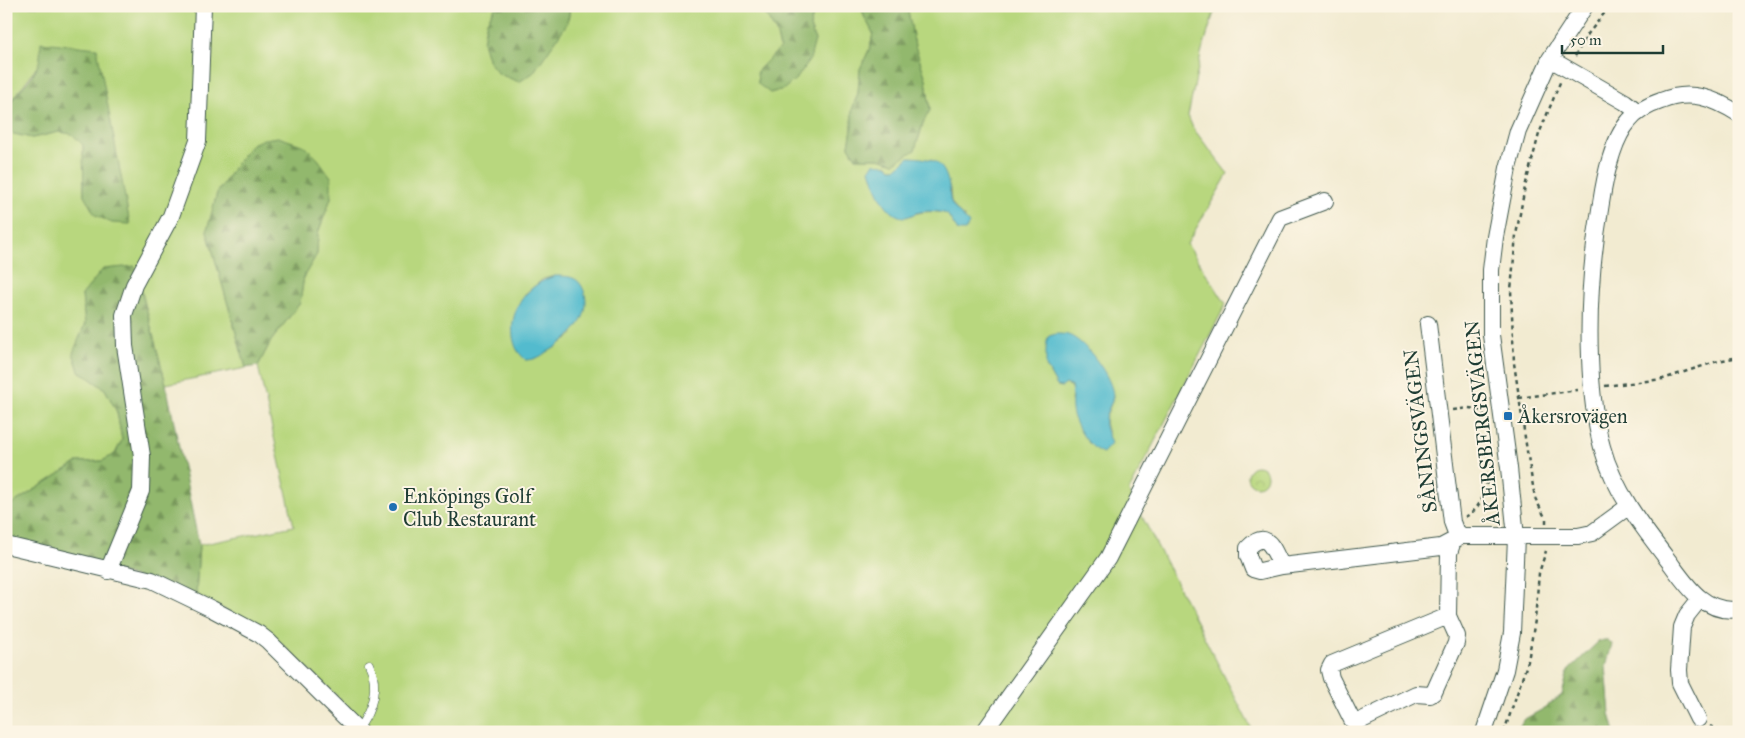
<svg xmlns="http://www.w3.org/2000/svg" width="1745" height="738" viewBox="0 0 1745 738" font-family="'IM FELL Great Primer',serif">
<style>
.grass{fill:#b8d77e;stroke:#6c8a59;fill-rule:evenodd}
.forest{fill:url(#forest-firs);stroke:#587a50}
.park{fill:url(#park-crowns);stroke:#6c8a59}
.water{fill:#52bbce;stroke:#387c81}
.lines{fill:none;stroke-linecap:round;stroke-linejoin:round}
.lane-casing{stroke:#3f574c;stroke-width:9}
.street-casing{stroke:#3f574c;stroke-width:18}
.path{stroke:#3f574c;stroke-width:2.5;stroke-dasharray:4 4;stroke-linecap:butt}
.lane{stroke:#fff;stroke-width:8}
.street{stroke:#fff;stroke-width:16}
.poi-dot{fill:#1f6fb2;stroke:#fcf5e5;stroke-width:2}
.labels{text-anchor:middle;stroke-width:4;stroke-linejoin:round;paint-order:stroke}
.poi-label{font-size:20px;fill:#1f3d34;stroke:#fcf5e5;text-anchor:start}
.street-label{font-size:20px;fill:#1f3d34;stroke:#fcf5e5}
</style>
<defs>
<pattern id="forest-firs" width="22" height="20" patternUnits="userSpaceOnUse" patternTransform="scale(1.25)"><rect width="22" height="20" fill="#92b86d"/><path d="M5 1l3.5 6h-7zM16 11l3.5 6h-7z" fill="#77975a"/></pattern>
<pattern id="park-crowns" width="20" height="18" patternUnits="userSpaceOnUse" patternTransform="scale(1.25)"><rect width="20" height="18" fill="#b8d77e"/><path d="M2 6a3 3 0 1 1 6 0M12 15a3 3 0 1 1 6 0" fill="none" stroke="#9eb96e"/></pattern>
</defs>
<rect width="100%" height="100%" fill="#fcf5e5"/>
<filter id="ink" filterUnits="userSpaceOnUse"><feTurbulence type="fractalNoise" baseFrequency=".02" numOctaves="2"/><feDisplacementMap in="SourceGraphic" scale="10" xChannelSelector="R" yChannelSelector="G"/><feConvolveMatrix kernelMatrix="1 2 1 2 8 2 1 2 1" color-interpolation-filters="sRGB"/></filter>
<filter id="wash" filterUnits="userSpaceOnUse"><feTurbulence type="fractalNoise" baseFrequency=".0096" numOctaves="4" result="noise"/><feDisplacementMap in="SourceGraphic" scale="20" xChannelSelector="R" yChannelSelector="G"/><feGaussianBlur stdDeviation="1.12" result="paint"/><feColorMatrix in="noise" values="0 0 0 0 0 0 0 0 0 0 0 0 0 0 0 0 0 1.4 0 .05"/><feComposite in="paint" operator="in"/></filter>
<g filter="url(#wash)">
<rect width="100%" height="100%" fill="#f2ebd1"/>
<!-- grass -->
<path class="grass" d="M 6,6 L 496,6 C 481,29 482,37 489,62 L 545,54 L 568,22 L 570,6 L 770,6 L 765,14 L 776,32 L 780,48 L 757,71 L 770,93 C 801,84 802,67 815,40 L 810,27 L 815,6 L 861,6 L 864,16 L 873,33 L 870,48 L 860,69 L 858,93 L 852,110 L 852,129 L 849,146 L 856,158 L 879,158 L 894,163 L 908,153 L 919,138 L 923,123 L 930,110 L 926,79 L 915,46 L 907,6 L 1216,6 L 1201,54 L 1188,116 L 1193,128 L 1228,174 L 1187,244 L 1226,304 L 1129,491 L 1253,732 L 375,732 L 269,632 L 196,595 L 199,545 L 294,526 L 258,366 L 271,341 L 300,303 L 304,276 L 317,254 L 318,233 L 331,198 L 252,144 L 217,193 L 207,231 L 246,368 L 166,384 L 135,266 L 82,295 L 85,324 L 74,353 L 79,371 L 105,389 L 117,412 L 122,440 L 115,454 L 102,461 L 78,462 L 6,508 L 6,121 L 10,133 L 32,138 L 59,132 L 72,133 L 83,145 L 84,195 L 130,224 L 118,168 L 39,64 L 12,100 L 6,111 ZM 909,157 L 932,160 L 950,188 L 951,201 L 957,211 L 965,218 L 958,231 L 948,214 C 933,210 920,211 906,217 L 882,199 L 870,169 L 887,164 L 891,168 L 897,168 ZM 555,276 L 573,334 L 553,349 L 525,294 L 543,279 ZM 1046,366 L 1113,395 C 1110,415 1100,415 1109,435 L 1071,401 L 1072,393 L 1071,386 L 1066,384 L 1057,386 Z"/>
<!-- forest -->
<path class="forest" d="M 496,6 L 570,6 L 568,22 L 556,40 L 533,73 L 519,82 L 499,74 L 489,62 L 483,42 L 487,21 Z
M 770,6 L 815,6 L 810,27 L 815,40 L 810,59 L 798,77 L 784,89 L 770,93 L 758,84 L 757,71 L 780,48 L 776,32 L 765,13 Z
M 861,6 L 907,6 L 915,46 L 926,79 L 930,110 L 923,123 L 915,150 L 894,163 L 879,158 L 856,158 L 849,146 L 852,129 L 852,110 L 858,93 L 860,69 L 870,48 L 873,33 L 864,16 Z
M 41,42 L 97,48 L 130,224 L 112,223 L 95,215 L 84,195 L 83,145 L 72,134 L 59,132 L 32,138 L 10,133 C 0,96 25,94 38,65 C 41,59 40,49 41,42 Z
M 278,137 L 305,146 L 318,159 L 331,177 L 331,198 L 318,233 L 317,254 L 304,276 L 300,303 L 271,341 L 258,366 L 246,368 L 207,231 L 217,193 L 235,166 L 252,144 L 264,139 Z
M 135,266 L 166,384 L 199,545 L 196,595 L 6,538 L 6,508 L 78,462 L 102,461 L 115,454 L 122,440 L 117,412 L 105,389 L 79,371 L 73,353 L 85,324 L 82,295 L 103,269 Z
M 1604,640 L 1608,640 L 1612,644 L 1606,666 L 1610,714 L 1615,732 L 1517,732 L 1523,720 L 1543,709 L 1562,695 L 1568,671 L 1598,642 Z"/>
<!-- park -->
<path class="park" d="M1247 476a10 10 0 1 1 20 0a10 10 0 1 1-20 0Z"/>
<!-- water -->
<path class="water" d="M 909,157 C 933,158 944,161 949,186 C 950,191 949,197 951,202 C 955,211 964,217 969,224 L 965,231 L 958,231 L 947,214 C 938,211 926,210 916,213 C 913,214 909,217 905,217 C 886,218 874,184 870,169 L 873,164 C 881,163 885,163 891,168 L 897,168 Z
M 555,276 C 571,276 580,277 585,294 C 591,319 570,338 551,350 C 542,355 536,360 526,360 C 518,353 515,348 513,337 C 509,308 528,284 555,276 Z
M 1056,334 C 1060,334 1065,334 1068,335 C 1085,340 1113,378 1113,396 C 1112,405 1106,411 1105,418 C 1103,427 1109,436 1111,444 L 1103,453 C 1089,449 1074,424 1072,410 C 1071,401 1073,394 1071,386 L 1066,384 L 1062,387 L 1057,386 L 1046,366 L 1046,350 L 1047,340 L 1049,336 Z"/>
</g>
<g filter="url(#ink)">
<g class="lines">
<defs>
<path id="lane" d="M 358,729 C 372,711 380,686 369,664"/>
<path id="street" d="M 1550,59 L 1625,102 L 1638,112
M 1739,114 C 1714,98 1690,89 1661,101 C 1649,105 1637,111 1629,121 C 1612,140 1605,177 1601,203 C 1592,255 1588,304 1590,357 C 1591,387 1594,418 1602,447 C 1614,491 1643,528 1671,564 C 1687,586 1706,615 1739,609
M 1428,324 L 1452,522 L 1455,530 L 1462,536 L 1578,536 L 1592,533 L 1629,506
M 6,545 L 152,580 L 212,609 L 259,634 L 268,641 L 360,732
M 1282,566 C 1273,552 1269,527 1248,548 L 1248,556 L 1253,569 L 1260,571 L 1282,566 L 1441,547 L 1458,538
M 108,571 L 141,491 L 142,456 L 125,346 L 124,315 L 134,285 L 171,216 L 198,141 L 203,6
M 1448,616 L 1457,636 L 1456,643 L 1434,692 L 1430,695 L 1416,694 L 1362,720 L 1357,722 L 1352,720 L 1331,678 L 1329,670 L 1332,664 L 1448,616 L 1449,553 L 1453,541
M 1698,719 L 1680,683 L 1679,670 L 1682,627 L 1687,615 L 1699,600
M 984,732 L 1108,558 L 1280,218 L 1325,201
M 1484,732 L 1505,670 L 1512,633 L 1516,537 L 1509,468 L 1491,335 L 1491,270 L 1495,237 L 1508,168 L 1518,131 L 1550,59 L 1585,6"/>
</defs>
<!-- lane casing -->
<use href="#lane" class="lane-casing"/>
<!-- street casing -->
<use href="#street" class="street-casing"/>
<!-- path -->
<path class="path" d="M 1575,56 L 1588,34 L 1610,6
M 1736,357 L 1739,366
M 1605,386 L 1663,379 L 1718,361 L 1739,357
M 1519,398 L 1577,390
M 1453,410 L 1468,408 L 1478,409 L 1486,417
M 1465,517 C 1486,507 1487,478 1492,459
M 1546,523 L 1546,519 L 1535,498 L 1527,451 L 1514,363 L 1511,290 L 1516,235 L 1525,187 L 1539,134 L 1561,80
M 1710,726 L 1722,732
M 1504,732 L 1528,661 L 1535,620 L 1539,573 L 1546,551"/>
<!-- lane -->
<use href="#lane" class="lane"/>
<!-- street -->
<use href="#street" class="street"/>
</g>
</g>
<!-- markers -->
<g class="poi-dot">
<rect x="1503" y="411" width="10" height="10" rx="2.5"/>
<circle cx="393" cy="507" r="5"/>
</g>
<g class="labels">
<!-- poi labels -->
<g class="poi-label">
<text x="1518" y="423">Åkersrovägen</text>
<text x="403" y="503">Enköpings Golf<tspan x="403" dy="23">Club Restaurant</tspan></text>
</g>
<!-- street labels -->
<g class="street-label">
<text transform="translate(1482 423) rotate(-96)" y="7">ÅKERSBERGSVÄGEN</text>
<text transform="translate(1420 431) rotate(-97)" y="7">SÅNINGSVÄGEN</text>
</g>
</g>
<!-- margin -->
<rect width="1745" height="738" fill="none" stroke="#fcf5e5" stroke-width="25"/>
<!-- scale -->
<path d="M1562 45v8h101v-8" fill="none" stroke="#1f3d34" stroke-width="2.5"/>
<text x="1570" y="45" font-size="15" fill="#1f3d34" stroke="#fcf5e5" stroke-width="4" paint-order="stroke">50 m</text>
</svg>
